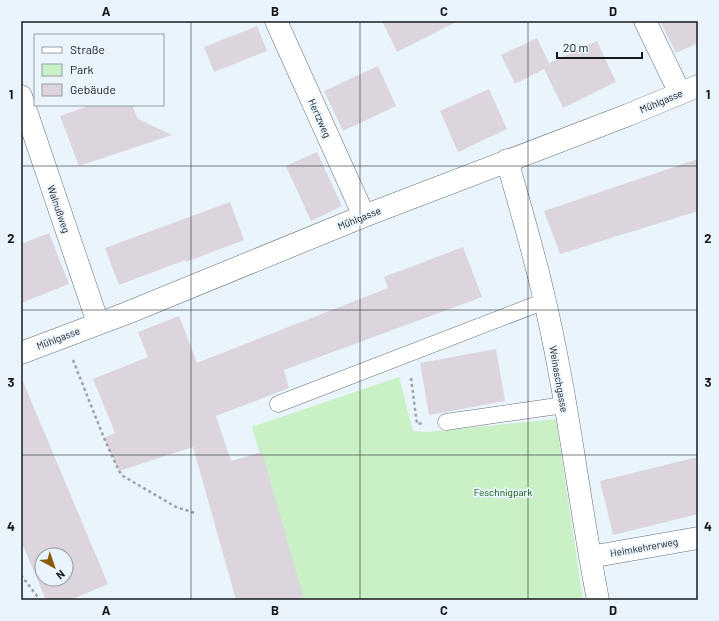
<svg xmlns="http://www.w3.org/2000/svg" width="719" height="621" viewBox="0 0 719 621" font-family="Barlow,sans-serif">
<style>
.green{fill:#c9f1c5}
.building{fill:#dcd5de;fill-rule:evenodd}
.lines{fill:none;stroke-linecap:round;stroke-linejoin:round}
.service-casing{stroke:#666e75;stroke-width:17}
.minor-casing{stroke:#666e75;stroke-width:23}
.path{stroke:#9aa2a8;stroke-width:2.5;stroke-dasharray:3 3;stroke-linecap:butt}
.service{stroke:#fff;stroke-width:16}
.minor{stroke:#fff;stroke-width:22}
.grid{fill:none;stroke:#161a1d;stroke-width:1;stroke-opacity:0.55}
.labels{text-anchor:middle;stroke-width:3.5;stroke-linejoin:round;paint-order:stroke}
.street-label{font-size:10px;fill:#161a1d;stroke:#eaf4fc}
.park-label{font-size:10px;fill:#055704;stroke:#eaf4fc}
.neatline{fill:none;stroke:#161a1d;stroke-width:1.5}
.grid-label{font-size:13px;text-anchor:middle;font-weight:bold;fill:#161a1d}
</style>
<rect width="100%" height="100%" fill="#eaf4fc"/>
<!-- green -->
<path class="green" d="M 399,377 L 413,431 L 427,432 L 556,419 L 583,600 L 303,600 L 252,427 Z"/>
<!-- building -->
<path class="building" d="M 382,21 L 458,21 L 397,52 Z
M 660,21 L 698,21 L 698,43 L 676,53 Z
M 257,26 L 267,51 L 214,72 L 204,47 Z
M 537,38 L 549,63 L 597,41 L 616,82 L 563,108 L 544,69 L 515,84 L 501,55 Z
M 378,66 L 396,106 L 343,131 L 324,91 Z
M 489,89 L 507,129 L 458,152 L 440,111 Z
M 91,105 L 132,105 L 138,119 L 172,135 L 79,166 L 60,116 Z
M 317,152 L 342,206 L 311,221 L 286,166 Z
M 698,159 L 698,211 L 560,254 L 544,211 Z
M 230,202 L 244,240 L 186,262 L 185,260 L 119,285 L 105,248 Z
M 49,233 L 69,284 L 21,303 L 21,244 Z
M 463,247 L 482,297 L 284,370 L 289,388 L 216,416 L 231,461 L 262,452 L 304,600 L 236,600 L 193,447 L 119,471 L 104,438 L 115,433 L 93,379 L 148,357 L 138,332 L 179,316 L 197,363 L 388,288 L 384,277 Z
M 496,349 L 505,401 L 429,415 L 420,363 Z
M 21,377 L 108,584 L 70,600 L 46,600 L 21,541 ZM 42,555 L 66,555 L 66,579 L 42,579 Z
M 698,457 L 698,514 L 613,535 L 600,481 Z"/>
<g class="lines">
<defs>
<path id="service" d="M 278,404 L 545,301
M 446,422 L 564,405"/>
<path id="minor" d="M 276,21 L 364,216
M 645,21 L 680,93
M 21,96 L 98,323
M 507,160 C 519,203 532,246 542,289 C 567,391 578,497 598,600
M 21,353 L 127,313 L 364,216 L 628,115 L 698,86
M 590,557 L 698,538"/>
</defs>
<!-- service casing -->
<use href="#service" class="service-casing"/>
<!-- minor casing -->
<use href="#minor" class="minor-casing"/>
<!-- path -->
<path class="path" d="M 73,360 L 104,438 L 119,471 L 123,476 L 176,507 L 195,513
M 411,378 L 417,424 L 424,423
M 21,575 L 40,600"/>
<!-- service -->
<use href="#service" class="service"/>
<!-- minor -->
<use href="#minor" class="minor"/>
</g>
<!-- grid -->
<path class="grid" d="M 191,21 L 191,600M 360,21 L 360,600M 528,21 L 528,600M 21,166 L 698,166M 21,310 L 698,310M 21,455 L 698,455"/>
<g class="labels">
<!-- street labels -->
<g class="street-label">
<text transform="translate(661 101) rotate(-23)" y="4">Mühlgasse</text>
<text transform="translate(320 118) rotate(66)" y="4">Hertzweg</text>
<text transform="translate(59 209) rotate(71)" y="4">Walnußweg</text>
<text transform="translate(359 218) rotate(-22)" y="4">Mühlgasse</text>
<text transform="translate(58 338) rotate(-21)" y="4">Mühlgasse</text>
<text transform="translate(559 379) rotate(80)" y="4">Weinaschgasse</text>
<text transform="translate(644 547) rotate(-10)" y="4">Heimkehrerweg</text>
</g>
<!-- park labels -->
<g class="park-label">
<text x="503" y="496">Feschnigpark</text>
</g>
</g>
<!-- border -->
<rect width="719" height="621" fill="none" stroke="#eaf4fc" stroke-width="44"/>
<!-- legend -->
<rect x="34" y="34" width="130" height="72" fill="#eaf4fc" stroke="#959da3"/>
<rect x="42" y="47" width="20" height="6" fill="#ffffff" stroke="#959da3"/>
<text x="70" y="54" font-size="12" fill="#161a1d">Straße</text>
<rect x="42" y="64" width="20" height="12" fill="#c9f1c5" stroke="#959da3"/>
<text x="70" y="74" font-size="12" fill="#161a1d">Park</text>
<rect x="42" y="84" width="20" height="12" fill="#dcd5de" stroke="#959da3"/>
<text x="70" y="94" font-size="12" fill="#161a1d">Gebäude</text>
<!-- north arrow -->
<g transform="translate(54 567) rotate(140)"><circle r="19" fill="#eaf4fc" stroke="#959da3"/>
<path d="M0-3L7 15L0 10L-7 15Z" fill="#8c5906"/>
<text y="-6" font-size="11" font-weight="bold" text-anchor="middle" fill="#161a1d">N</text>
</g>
<!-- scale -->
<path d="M557 52v6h85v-6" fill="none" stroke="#161a1d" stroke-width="2"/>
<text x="563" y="52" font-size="12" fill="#161a1d" stroke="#eaf4fc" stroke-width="3" paint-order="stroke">20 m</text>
<rect x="22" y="22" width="675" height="577" class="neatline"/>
<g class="grid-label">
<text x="106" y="16">A</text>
<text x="275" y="16">B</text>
<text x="444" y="16">C</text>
<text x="613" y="16">D</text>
<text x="11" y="99">1</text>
<text x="708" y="99">1</text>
<text x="11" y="243">2</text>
<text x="708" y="243">2</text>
<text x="11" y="387">3</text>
<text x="708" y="387">3</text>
<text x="11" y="531">4</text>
<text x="708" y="531">4</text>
<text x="106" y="615">A</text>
<text x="275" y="615">B</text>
<text x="444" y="615">C</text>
<text x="613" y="615">D</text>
</g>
</svg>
